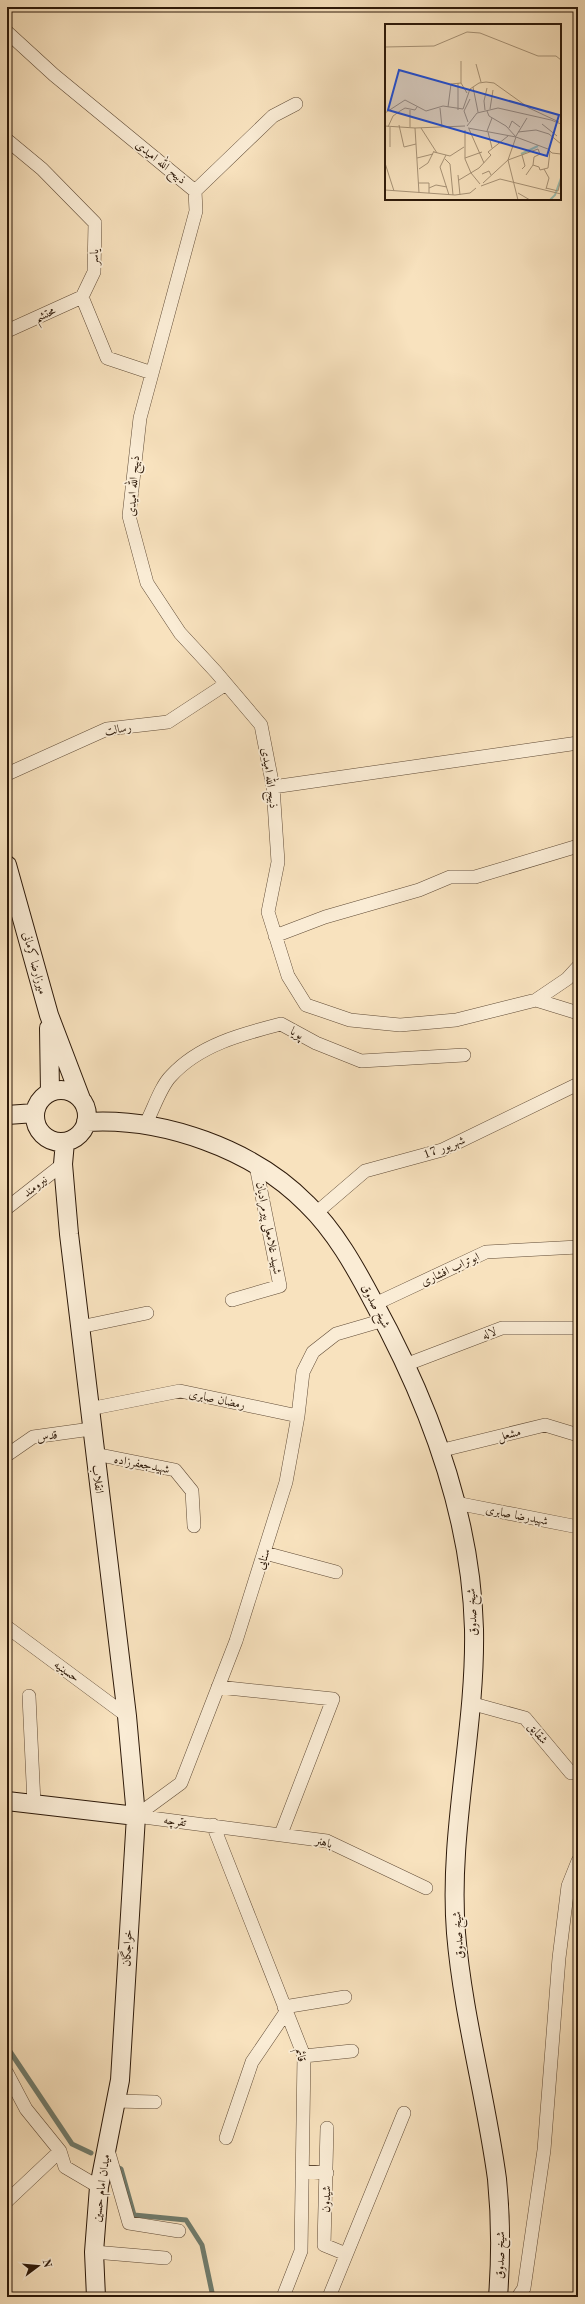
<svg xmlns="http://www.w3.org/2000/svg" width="585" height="2304" viewBox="0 0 585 2304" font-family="'Old Standard TT',Amiri,serif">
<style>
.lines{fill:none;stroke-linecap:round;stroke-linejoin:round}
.stream{stroke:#707c6d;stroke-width:5}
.street-casing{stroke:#604b36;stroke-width:14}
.secondary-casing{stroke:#2d1909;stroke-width:20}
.street{stroke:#faecd5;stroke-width:13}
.secondary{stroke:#faecd5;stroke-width:18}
.labels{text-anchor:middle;stroke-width:3.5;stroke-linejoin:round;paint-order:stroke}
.street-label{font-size:12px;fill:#2d1909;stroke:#faecd5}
.inset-river{fill:none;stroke:#9dbeb0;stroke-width:2}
.inset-road{fill:none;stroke:#a79276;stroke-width:1}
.view{fill:#1d4ed8;fill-opacity:0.15;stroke:#1d4ed8;stroke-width:2}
.inset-edge{fill:none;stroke:#2d1909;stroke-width:2}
</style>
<rect width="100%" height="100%" fill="#f8e2be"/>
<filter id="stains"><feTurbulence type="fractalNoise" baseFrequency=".005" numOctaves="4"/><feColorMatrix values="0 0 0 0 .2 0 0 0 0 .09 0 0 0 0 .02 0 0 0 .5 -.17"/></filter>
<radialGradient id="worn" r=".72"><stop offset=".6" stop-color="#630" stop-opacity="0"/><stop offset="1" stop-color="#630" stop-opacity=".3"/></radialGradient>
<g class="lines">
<!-- stream -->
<path class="stream" d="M 7,2047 L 72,2144 L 91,2153
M 117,2167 L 121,2169 L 134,2215 L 186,2220 L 202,2245 L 213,2297"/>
<defs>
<path id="street" d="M 7,32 L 54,75 L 195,191 L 196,211 L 140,418 L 129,516 L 147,583 L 180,633 L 216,672 L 261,725 L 273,787 L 278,862 L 268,912 L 288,976 L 306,1005 L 350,1020 L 400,1025 L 456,1020 L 536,1000 L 578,1013
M 7,140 L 42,169 L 95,223 L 94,272 L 82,297 L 107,358 L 152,373
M 195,191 L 273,116 L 296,104
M 7,331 L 82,297
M 7,774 L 107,729 L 168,722 L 226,684
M 273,787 L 578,743
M 275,936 L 325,917 L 419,890 L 450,877 L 475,877 L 578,846
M 536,1000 L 567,979 L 578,967
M 145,1125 C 153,1111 160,1087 171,1076 C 199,1045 242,1034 281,1024 L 316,1043 L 361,1061 L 464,1055
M 7,1208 L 63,1164
M 316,1213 L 365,1171 L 442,1150 L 578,1084
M 232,1300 L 280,1286 L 256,1166
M 375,1304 L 486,1252 L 578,1247
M 80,1327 L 147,1313
M 405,1365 L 502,1328 L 578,1328
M 89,1409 L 180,1391 L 298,1416
M 439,1451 L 545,1425 L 578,1435
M 95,1454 L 175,1470 L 192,1491 L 194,1526
M 7,1455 L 33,1437 L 91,1429
M 456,1503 L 578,1527
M 265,1553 L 336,1572
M 7,1627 L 127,1716
M 218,1687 L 333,1699 L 281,1834
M 29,1696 L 34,1804
M 470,1703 L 525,1718 L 571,1773
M 136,1816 L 181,1783 L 236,1641 L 286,1482 L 298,1416 L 303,1372 L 313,1352 L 336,1334 L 384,1320
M 136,1816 L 327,1841 L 426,1888
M 213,1825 L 304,2056 L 301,2251 L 283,2297
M 284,2007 L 345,1997
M 304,2056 L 352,2051
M 7,2073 L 26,2109 L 60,2151 L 65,2167 L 99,2187
M 116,2101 L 155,2102
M 327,2128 L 324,2245 L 346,2254
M 226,2138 L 252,2062 L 286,2012
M 108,2150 L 129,2223 L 179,2231
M 302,2171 L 327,2173
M 7,2201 L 60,2151
M 94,2252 L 165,2258
M 329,2297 L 404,2113
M 518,2297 L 524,2288 L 544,2150 L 559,1958 L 568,1886 L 578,1861"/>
<path id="secondary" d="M 7,865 L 49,1015 L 81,1099
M 49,1028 L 50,1092
M35 1116a26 26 0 1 1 52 0a26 26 0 1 1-52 0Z
M 7,1115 L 35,1113
M 86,1122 C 162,1117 253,1149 307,1204 C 335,1231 355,1267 373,1301 C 428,1401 471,1514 474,1629 C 476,1731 448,1832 456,1933 C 463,2016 486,2097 497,2179 C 501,2219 501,2258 498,2297
M 65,1142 L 63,1164 L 69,1234 L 127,1716 L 136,1816 L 120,2080 L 99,2187 L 94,2252 L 96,2297
M 7,1801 L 136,1816"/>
</defs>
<!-- street casing -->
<use href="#street" class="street-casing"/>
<!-- secondary casing -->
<use href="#secondary" class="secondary-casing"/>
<!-- street -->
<use href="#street" class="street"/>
<!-- secondary -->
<use href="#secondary" class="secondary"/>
</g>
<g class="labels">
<!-- street labels -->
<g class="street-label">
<text transform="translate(161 162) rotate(39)" y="4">ذبیح الله امیدی</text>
<text transform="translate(94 257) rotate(-88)" y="4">یاسر</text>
<text transform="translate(45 314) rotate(-24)" y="4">محتشم</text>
<text transform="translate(133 486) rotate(-86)" y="4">ذبیح الله امیدی</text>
<text transform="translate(118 729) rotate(-10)" y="4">رسالت</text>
<text transform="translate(270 778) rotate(82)" y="4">ذبیح الله امیدی</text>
<text transform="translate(35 963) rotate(75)" y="4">میرزارضا کرمانی</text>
<text transform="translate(297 1033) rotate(29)" y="4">پویا</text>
<text transform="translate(444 1147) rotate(-21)" y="4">17 شهریور</text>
<text transform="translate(35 1186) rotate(-38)" y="4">نیرومند</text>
<text transform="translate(269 1228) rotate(79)" y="4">شهید غلامعلی پیرمرادیان</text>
<text transform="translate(450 1269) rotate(-25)" y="4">ابوتراب افشاری</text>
<text transform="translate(376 1306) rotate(62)" y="4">شیخ صدوق</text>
<text transform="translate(489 1333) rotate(-21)" y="4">لاله</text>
<text transform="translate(217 1399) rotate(12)" y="4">رمضان صابری</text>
<text transform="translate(509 1434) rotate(-14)" y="4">مشعل</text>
<text transform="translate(47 1436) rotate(-10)" y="4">قدس</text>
<text transform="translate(142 1464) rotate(11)" y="4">شهیدجعفرزاده</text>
<text transform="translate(98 1479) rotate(83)" y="4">انقلاب</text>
<text transform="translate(517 1515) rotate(11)" y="4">شهیدرضا صابری</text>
<text transform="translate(263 1559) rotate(-72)" y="4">سنایی</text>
<text transform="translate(472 1612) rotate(-93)" y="4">شیخ صدوق</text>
<text transform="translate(67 1671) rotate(36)" y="4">حسینیه</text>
<text transform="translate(538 1733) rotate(50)" y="4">شقایق</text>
<text transform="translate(175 1821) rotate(7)" y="4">تقرچه</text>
<text transform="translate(324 1842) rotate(15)" y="4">باهنر</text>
<text transform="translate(458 1935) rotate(-94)" y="4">شیخ صدوق</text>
<text transform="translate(127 1948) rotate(-87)" y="4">خواجگان</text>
<text transform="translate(301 2055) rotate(78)" y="4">قائم</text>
<text transform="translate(101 2188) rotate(-82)" y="4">میدان امام حسین</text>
<text transform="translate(326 2199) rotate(-88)" y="4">شیدون</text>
<text transform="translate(500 2255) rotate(-89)" y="4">شیخ صدوق</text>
</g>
</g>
<!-- overview -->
<g transform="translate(385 24)">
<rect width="176" height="176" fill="#f8e2be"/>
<path class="inset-river" d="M 136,130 L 153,122M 165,176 L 170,171 L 176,154"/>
<path class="inset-road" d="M 0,23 L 49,22 L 82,8 L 95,9 L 153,32 L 171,32 L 176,36M 91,40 L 96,58M 73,59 L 73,86M 76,59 L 76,37M 88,63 L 93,88M 63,83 L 66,60 L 76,59 L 82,69M 55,84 L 57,103M 105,85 L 108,66M 25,86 L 25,103M 100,86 L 99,77 L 102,64M 102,87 L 104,92 L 121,102 L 131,113M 0,89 L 20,76 L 41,87 L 58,82 L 78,85 L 85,65 L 94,59 L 101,58 L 109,59 L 144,84 L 174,98M 83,98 L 79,87 L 85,75M 157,100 L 172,112M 14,101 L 19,123 L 31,120M 0,102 L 30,104 L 80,102M 82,102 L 92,89 L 113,84 L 166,96 L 176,100M 3,103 L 8,92 L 15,87 L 20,84 L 30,86 L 32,83M 5,103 L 5,123M 30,104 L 34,169M 36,104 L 52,129M 83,104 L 131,113 L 123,136 L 133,176M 124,104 L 127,97 L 135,103M 84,105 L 99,139M 80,106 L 80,135 L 86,149 L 95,160M 102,107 L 107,94M 103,108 L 107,124M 133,108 L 151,106 L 164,110 L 176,120M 131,112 L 142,94M 131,113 L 163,125 L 167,129 L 176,130M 153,125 L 155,130 L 149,133 L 148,141 L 154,143 L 155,146 L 163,144 L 165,127M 49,128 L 65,132 L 79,123M 61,131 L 55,143 L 64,171M 137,131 L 140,142 L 137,145M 32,134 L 48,130M 80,134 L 97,128M 60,135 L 65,140 L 68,171M 123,136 L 153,125M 0,139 L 9,167M 34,145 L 43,139 L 49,127M 159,145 L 164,154 L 161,165M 97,150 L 104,147 L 106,151M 73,151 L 75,171M 141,151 L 148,141M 74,156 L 94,144 L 106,131 L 103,128 L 123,112M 33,159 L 44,159 L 44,169M 98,159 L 123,136M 96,162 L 115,155 L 176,170M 44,164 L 51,161 L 62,163M 161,164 L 173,167 L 176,155M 0,166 L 70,171 L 85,169 L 91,164M 133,169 L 145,176"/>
<path class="view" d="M 14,46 L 174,91 L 162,132 L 3,86 Z"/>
<rect width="176" height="176" class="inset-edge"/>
</g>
<!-- margin -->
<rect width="585" height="2304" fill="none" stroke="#f8e2be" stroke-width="24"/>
<rect x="8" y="8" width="569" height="2288" fill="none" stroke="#2d1909" stroke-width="2"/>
<rect x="12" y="12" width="561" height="2280" fill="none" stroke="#2d1909"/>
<!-- north arrow -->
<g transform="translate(38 2266) rotate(74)" stroke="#faecd5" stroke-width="3" paint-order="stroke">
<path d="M0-3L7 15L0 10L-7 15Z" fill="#2d1909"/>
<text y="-6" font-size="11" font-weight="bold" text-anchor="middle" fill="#2d1909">N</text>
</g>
<rect width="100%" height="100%" filter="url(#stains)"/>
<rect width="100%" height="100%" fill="url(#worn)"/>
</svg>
